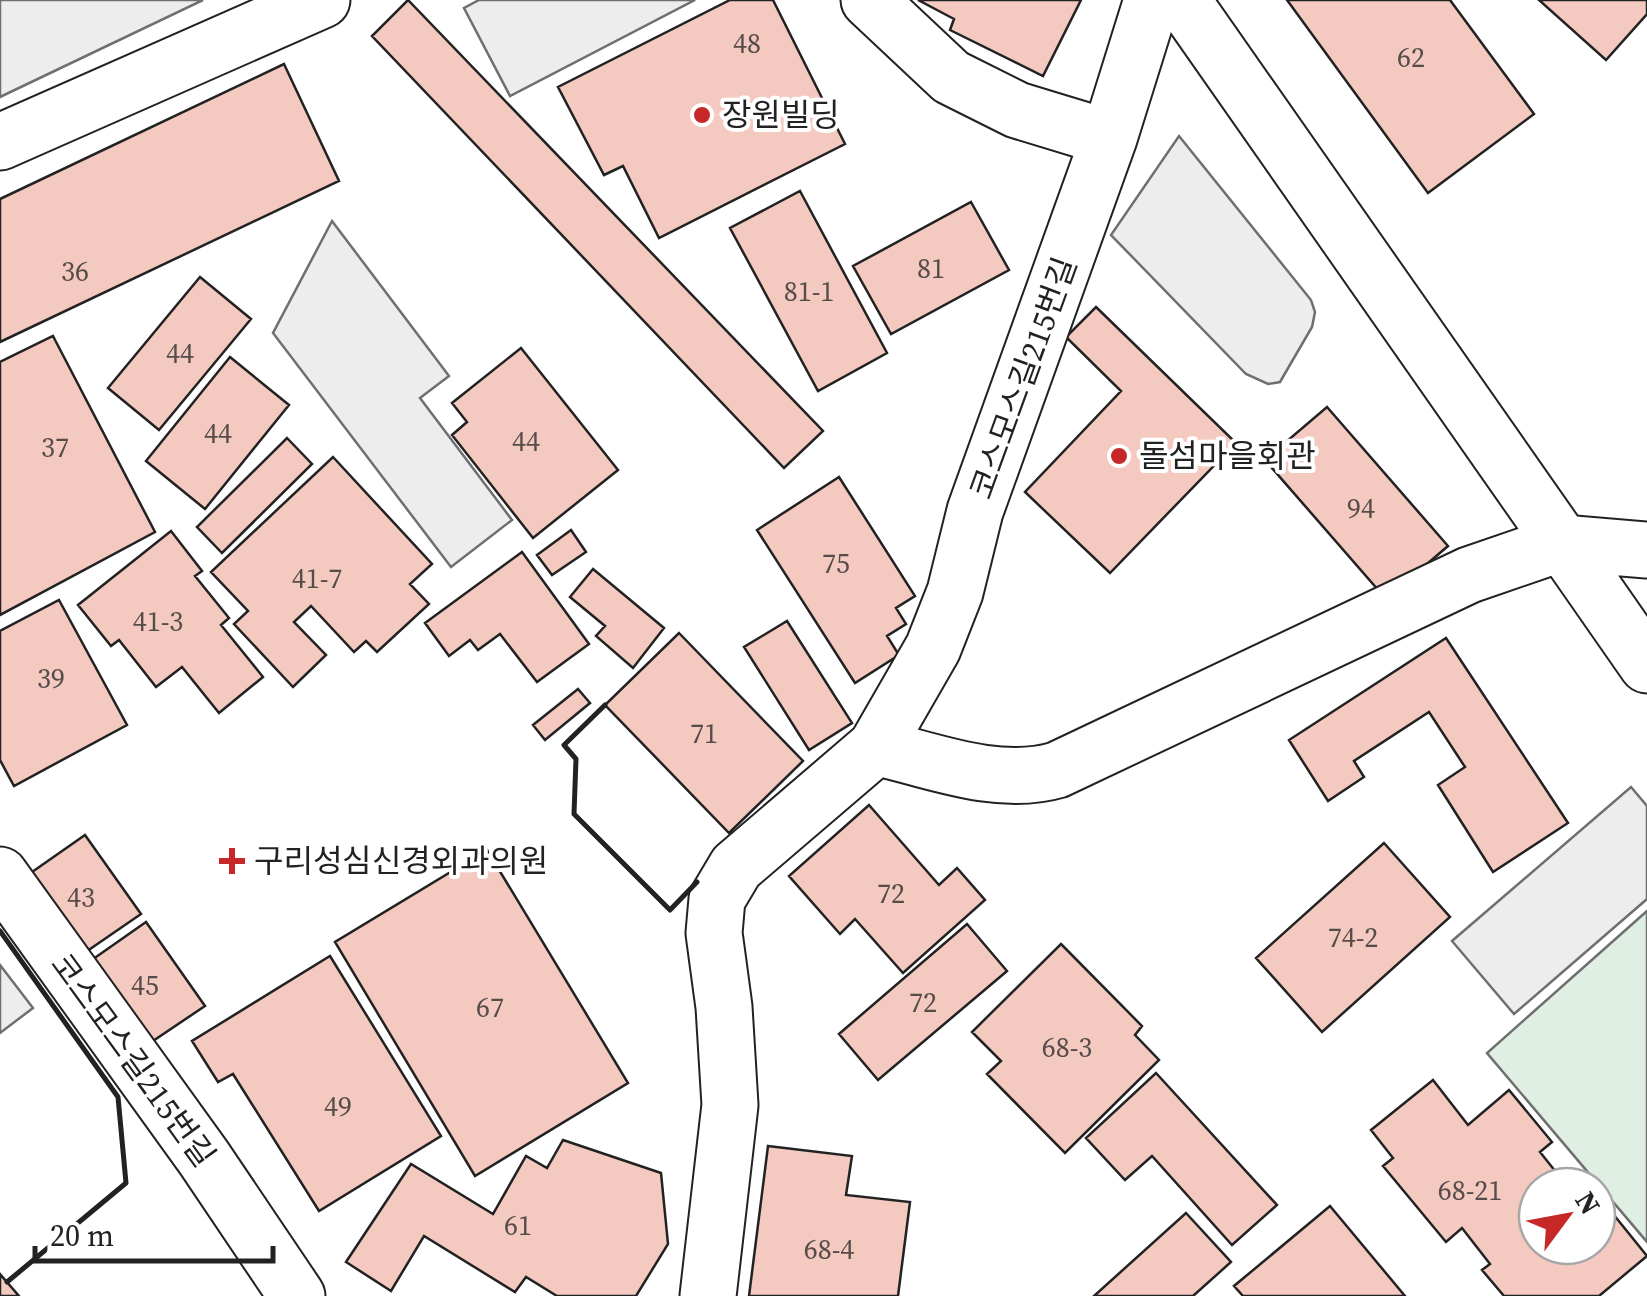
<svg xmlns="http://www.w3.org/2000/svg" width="1647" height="1296" viewBox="0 0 1647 1296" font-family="'Source Serif 4','Noto Sans KR',serif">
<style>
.green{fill:#e0efe3;stroke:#6f6f6f;stroke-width:2.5}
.parking{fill:#ededed;stroke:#6f6f6f;stroke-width:2.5}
.building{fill:#f3c9c0;stroke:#222;stroke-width:2.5}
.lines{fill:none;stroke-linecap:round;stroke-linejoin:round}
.street-casing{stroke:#222;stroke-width:59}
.secondary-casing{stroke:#222;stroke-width:59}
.street{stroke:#fff;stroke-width:55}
.secondary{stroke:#fff;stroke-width:55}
.wall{stroke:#222;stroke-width:5}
.poi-dot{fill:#c62828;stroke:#fff;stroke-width:4}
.labels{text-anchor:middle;stroke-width:8;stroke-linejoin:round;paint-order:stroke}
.number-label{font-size:28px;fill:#564c4a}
.poi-label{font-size:32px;fill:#222;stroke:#fff;text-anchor:start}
.street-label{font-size:32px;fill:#222;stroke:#fff}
</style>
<rect width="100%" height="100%" fill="#fff"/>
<!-- green -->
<path class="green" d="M 1647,911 L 1647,1242 L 1487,1053 Z"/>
<!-- parking -->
<path class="parking" d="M 0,0 L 203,0 L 0,97 Z
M 479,0 L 695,0 L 510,96 L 464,8 Z
M 1179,136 L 1311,300 L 1315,312 L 1312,327 L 1280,382 L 1268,384 L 1246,374 L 1111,235 Z
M 332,221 L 449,376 L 420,398 L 512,520 L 451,567 L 273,333 Z
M 1631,787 L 1647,806 L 1647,899 L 1514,1014 L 1452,941 Z
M 0,965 L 33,1008 L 0,1033 Z"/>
<!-- building -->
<path class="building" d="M 408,0 L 823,431 L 784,468 L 372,36 Z
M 730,0 L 773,0 L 845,144 L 659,238 L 623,166 L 604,175 L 558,87 Z
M 918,0 L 1081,0 L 1043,76 L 950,30 L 954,19 Z
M 1287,0 L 1450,0 L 1534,114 L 1428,193 Z
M 1539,0 L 1647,0 L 1647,14 L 1606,60 Z
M 284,64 L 339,181 L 0,342 L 0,199 Z
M 800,191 L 887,353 L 818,391 L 730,228 Z
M 971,202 L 1009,270 L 891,334 L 853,266 Z
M 200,277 L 251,319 L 159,430 L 108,388 Z
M 1096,307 L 1236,443 L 1110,573 L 1025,492 L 1121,391 L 1066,337 Z
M 53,336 L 155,532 L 0,615 L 0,362 Z
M 521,348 L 618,470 L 533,538 L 452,435 L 467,422 L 452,403 Z
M 230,357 L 289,405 L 205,509 L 146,461 Z
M 1327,407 L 1448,546 L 1386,599 L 1265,460 Z
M 287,438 L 312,464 L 222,553 L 197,527 Z
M 333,457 L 432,564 L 410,584 L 429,604 L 377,652 L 366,641 L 354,652 L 311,606 L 294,622 L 326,655 L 293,687 L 234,624 L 248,611 L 211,572 Z
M 839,477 L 915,596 L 896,608 L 906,624 L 887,636 L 899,655 L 855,683 L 757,530 Z
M 571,530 L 586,552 L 552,575 L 537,555 Z
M 171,531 L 202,571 L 195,576 L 229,618 L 221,625 L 263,677 L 219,713 L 182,667 L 156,687 L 119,640 L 111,646 L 78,605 Z
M 522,552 L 589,644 L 537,682 L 500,634 L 478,650 L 470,640 L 449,656 L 425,623 Z
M 593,569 L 664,628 L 633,668 L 596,636 L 605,626 L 570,597 Z
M 59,600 L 127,725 L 14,786 L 0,760 L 0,631 Z
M 787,621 L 852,723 L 809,750 L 744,647 Z
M 679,633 L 803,761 L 729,833 L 605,705 Z
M 1446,638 L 1568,823 L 1493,872 L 1438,785 L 1465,767 L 1429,712 L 1354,761 L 1364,777 L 1328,801 L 1289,740 Z
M 578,689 L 590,703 L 545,740 L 533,725 Z
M 869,805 L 939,885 L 957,868 L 985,900 L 903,973 L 855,919 L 840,934 L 789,876 Z
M 85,835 L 141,914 L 77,958 L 22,879 Z
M 1384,843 L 1450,917 L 1322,1032 L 1256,958 Z
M 487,850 L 628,1083 L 475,1176 L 335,942 Z
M 146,922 L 205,1006 L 144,1047 L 86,964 Z
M 967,924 L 1007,971 L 878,1080 L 839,1034 Z
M 1061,944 L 1142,1026 L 1135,1035 L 1159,1060 L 1065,1153 L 987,1074 L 1001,1061 L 972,1032 Z
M 330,956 L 441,1136 L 319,1211 L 233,1074 L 218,1082 L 192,1041 Z
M 1156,1073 L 1277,1205 L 1232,1245 L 1152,1156 L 1125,1180 L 1086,1138 Z
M 1433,1080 L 1468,1125 L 1509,1090 L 1552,1142 L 1540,1152 L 1567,1186 L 1537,1186 L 1537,1246 L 1597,1246 L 1597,1194 L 1647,1256 L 1599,1296 L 1504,1296 L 1482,1270 L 1490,1264 L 1462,1228 L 1446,1242 L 1383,1166 L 1393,1158 L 1371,1130 Z
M 563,1140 L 661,1173 L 668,1244 L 636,1296 L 557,1296 L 526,1277 L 515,1292 L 424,1236 L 391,1291 L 346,1262 L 411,1164 L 493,1214 L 526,1156 L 547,1168 Z
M 768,1146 L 852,1156 L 846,1195 L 910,1202 L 898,1296 L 749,1296 Z
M 1330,1206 L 1405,1296 L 1243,1296 L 1234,1286 Z
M 1186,1213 L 1231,1262 L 1193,1296 L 1094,1296 Z
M 0,1274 L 19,1296 L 0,1296 Z"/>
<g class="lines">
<defs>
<path id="street" d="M 869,0 L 951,77 L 1017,110 L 1109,138
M 1562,543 L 1647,665
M 876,747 C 933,761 999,787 1057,770 L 1469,575 L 1562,543 L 1647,550
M 0,875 L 204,1158 L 297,1296
M 708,1296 L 730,1105 L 724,1007 L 714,933 L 717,899 L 736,867 L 876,747 L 933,648 L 955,592 L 975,511 L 1109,138 L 1152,0"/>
<path id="secondary" d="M 1182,0 L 1562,543
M 0,142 L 322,0"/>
</defs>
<!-- street casing -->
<use href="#street" class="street-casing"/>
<!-- secondary casing -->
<use href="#secondary" class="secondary-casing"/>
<!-- street -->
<use href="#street" class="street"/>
<!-- secondary -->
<use href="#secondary" class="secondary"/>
<!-- wall -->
<path class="wall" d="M 605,705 L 564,745 L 576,759 L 574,814 L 670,910 L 697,882
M 0,931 L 118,1097 L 126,1183 L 7,1282"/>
</g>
<!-- markers -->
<g class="poi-dot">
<circle cx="702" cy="115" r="10"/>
<circle cx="1119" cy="456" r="10"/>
<path d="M227 846h10v10h10v10h-10v10h-10v-10h-10v-10h10z"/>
</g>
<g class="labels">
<!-- number labels -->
<g class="number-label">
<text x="747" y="53">48</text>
<text x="1411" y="67">62</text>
<text x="931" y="278">81</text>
<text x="75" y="281">36</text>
<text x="809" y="301">81-1</text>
<text x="180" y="363">44</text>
<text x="218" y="443">44</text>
<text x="526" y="451">44</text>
<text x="55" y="457">37</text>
<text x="1361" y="518">94</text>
<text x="836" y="573">75</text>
<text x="317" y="588">41-7</text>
<text x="158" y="631">41-3</text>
<text x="51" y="688">39</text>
<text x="704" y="743">71</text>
<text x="891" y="903">72</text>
<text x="81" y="907">43</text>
<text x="1353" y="947">74-2</text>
<text x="145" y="995">45</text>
<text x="923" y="1012">72</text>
<text x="490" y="1017">67</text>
<text x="1067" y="1057">68-3</text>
<text x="338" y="1116">49</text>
<text x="1470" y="1200">68-21</text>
<text x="518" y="1235">61</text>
<text x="829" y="1259">68-4</text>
</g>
<!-- poi labels -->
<g class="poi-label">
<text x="722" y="126">장원빌딩</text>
<text x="1139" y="467">돌섬마을회관</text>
<text x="254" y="872">구리성심신경외과의원</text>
</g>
<!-- street labels -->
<g class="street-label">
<text transform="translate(1023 378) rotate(-70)" y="11">코스모스길215번길</text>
<text transform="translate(133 1060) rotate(54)" y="11">코스모스길215번길</text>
</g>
</g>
<!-- north arrow -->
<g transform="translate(1567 1216) rotate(58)"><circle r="48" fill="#ffffff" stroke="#a7a7a7" stroke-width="2.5"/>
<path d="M0-8L18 38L0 25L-18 38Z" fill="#c62828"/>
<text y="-15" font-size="28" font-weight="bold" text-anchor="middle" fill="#222222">N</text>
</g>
<!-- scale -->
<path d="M35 1246v15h238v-15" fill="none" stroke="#222222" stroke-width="5"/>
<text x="50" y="1246" font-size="30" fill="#222222" stroke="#ffffff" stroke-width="8" paint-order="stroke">20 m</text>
</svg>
